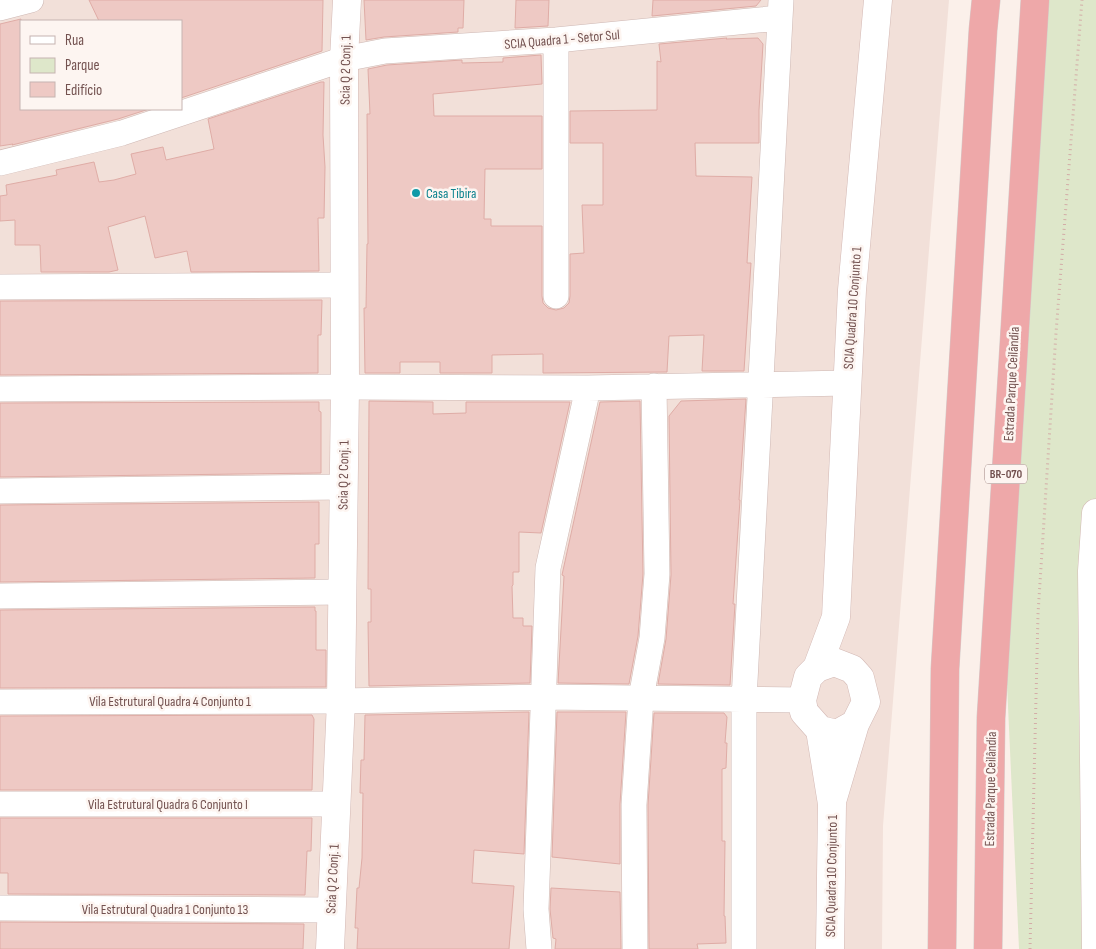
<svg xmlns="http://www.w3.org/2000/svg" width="1096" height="949" viewBox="0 0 1096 949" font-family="'Sofia Sans Condensed',sans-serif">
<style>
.residential{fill:#f2e0d9;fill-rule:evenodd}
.green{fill:#dee7ca}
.building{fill:#eec9c4;stroke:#dfaca6}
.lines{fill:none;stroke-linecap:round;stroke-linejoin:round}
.street-casing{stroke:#ceb8b4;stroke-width:26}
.secondary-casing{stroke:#d3b8b4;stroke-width:29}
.highway-casing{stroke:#d5cbca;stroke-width:29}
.path{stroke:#d3aca7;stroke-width:3;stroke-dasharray:1 4;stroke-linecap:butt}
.street{stroke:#fff;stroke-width:25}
.secondary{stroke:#fff;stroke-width:28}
.highway{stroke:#eea8a9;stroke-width:28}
.culture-dot{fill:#0f9aa8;stroke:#fdf5f1;stroke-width:2}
.labels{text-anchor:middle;stroke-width:5;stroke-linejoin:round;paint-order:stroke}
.shield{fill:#fdf5f1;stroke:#9c8380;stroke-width:1}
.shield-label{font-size:12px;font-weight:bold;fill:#735250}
.street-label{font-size:14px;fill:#735250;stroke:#fdf5f1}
.culture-label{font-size:14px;fill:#0d838f;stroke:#fdf5f1;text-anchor:start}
</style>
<rect width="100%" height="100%" fill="#fbf0ea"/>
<!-- residential -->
<path class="residential" d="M 0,0 L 949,0 L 883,826 L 882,949 L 0,949 ZM 21,21 L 181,21 L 181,109 L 21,109 Z"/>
<!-- green -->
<path class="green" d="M 1032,0 L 1096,0 L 1096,949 L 1019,949 L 1001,551 Z"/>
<!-- building -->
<path class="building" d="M 89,0 L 323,0 L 322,51 L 181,98 L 181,21 L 99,21 Z
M 364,0 L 464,0 L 463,28 L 458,28 L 458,32 L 384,37 L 366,40 Z
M 516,0 L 549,0 L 548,26 L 515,28 Z
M 653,0 L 761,0 L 756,6 L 652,16 Z
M 21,19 L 21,109 L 149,109 L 118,119 L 12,145 L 13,144 L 0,146 L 0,24 Z
M 727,38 L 726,39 L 758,38 L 763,44 L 759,110 L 759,143 L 695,143 L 696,176 L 752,177 L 747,263 L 751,263 L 744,371 L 702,371 L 704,335 L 669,336 L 667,372 L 543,373 L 543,354 L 492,355 L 492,373 L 440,373 L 440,362 L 400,362 L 400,373 L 365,373 L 364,308 L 366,308 L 367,244 L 368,244 L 367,114 L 370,114 L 368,69 L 387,65 L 462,60 L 462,63 L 503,62 L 503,58 L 541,55 L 542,84 L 433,94 L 434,116 L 542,116 L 542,169 L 485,169 L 484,219 L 491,219 L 491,226 L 542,226 L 542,296 L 543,303 L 548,308 L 556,310 L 564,308 L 569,303 L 570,296 L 570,254 L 584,253 L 582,205 L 603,205 L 603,143 L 570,143 L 570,111 L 657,110 L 657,61 L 661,62 L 659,44 Z
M 321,82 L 324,82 L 323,135 L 325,167 L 324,218 L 318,218 L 319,271 L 191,272 L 187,251 L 155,258 L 145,216 L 108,227 L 118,270 L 109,272 L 41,272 L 40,245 L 15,245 L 15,220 L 0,221 L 0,196 L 7,195 L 6,185 L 57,175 L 56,170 L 94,162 L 99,182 L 114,180 L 136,174 L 131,154 L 163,147 L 166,160 L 214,149 L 208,119 Z
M 322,300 L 321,335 L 318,335 L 318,373 L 0,375 L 0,301 Z
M 746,399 L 739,500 L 740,500 L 733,604 L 735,604 L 730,685 L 658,684 L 666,639 L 671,575 L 669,416 L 681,401 Z
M 369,401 L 433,402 L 433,414 L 466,413 L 466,402 L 570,402 L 541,533 L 519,532 L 519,572 L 513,572 L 513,585 L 512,586 L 513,618 L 523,618 L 523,626 L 532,626 L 530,683 L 369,686 L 368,622 L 371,622 L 371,589 L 368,589 Z
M 640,401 L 643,574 L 638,636 L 629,684 L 558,683 L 564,576 L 562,575 L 600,402 Z
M 319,402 L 319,411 L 321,412 L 321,473 L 0,477 L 0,403 Z
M 319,502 L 319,544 L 315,544 L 315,578 L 0,582 L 0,505 Z
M 315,607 L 315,611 L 316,611 L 316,650 L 326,650 L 326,687 L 0,688 L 0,610 Z
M 529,712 L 524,854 L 474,850 L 472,883 L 514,886 L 509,949 L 357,949 L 358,928 L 355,928 L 357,888 L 359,888 L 362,858 L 363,793 L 360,793 L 361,760 L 364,760 L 365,715 Z
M 557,712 L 626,712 L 620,804 L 620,864 L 552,857 Z
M 654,713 L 724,713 L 727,717 L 725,743 L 727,743 L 726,768 L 722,769 L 722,841 L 725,841 L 724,916 L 725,916 L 726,943 L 697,944 L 698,949 L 649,949 L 648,805 Z
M 312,715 L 314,719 L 312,790 L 0,790 L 0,716 Z
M 0,818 L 312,818 L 311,851 L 307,851 L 305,895 L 8,894 L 8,873 L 0,873 Z
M 551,888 L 620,892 L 621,949 L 555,949 L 556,939 L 553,938 L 550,909 Z
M 0,922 L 304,924 L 303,949 L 0,949 Z"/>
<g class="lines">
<defs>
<path id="street" d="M 0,8 L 31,0
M 556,40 L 556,296
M 0,163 L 122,133 L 344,59 L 385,51 L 556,40 L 779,18
M 0,287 L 344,285
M 0,389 L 345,387 L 588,388 L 847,383
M 0,491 L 343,487
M 0,596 L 342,592
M 0,702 L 341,701 L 544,697 L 802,700
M 0,804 L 336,804
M 0,908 L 331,910
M 539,949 L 536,909 L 548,568 L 588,388
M 635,949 L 634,805 L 641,698 L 652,638 L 657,574 L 654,386
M 744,949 L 744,700 L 781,0"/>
<path id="secondary" d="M 834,662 L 852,669 L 860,678 L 866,702 L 855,724 L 837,734 L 820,730 L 804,712 L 802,700 L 808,677 L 817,668 Z
M 817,668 L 836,617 L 852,290 L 878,0
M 820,730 L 832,804 L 830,949
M 833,798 L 855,724
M 330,949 L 341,701 L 345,387 L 344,59 L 347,0
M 1096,949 L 1092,571 L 1096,513"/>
<path id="highway" d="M 942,949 L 945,669 L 983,30 L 986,0
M 988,949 L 991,718 L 1035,0"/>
</defs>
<!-- street casing -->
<use href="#street" class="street-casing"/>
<!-- secondary casing -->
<use href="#secondary" class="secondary-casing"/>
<!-- highway casing -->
<use href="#highway" class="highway-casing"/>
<!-- path -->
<path class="path" d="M 1030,949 L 1038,614 L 1056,333 L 1082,0"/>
<!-- street -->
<use href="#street" class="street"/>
<!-- secondary -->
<use href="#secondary" class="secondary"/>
<!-- highway -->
<use href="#highway" class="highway"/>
</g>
<!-- markers -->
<circle class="culture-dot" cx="416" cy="193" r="5"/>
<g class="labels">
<!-- shield labels -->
<rect class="shield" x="985" y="464.5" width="42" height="19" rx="4"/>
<g class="shield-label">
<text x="1006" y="478">BR-070</text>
</g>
<!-- street labels -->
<g class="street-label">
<text transform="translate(562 39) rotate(-5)" y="5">SCIA Quadra 1 - Setor Sul</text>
<text transform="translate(345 70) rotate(-89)" y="5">Scia Q 2 Conj. 1</text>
<text transform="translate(852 308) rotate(-86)" y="5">SCIA Quadra 10 Conjunto 1</text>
<text transform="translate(1011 384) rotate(-87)" y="5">Estrada Parque Ceilândia</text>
<text transform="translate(343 475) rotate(-89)" y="5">Scia Q 2 Conj. 1</text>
<text x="170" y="706">Vila Estrutural Quadra 4 Conjunto 1</text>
<text transform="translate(990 789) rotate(-89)" y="5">Estrada Parque Ceilândia</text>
<text x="168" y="809">Vila Estrutural Quadra 6 Conjunto I</text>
<text transform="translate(831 876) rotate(-89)" y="5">SCIA Quadra 10 Conjunto 1</text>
<text transform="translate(332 879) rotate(-87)" y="5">Scia Q 2 Conj. 1</text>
<text x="165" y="914">Vila Estrutural Quadra 1 Conjunto 13</text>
</g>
<!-- culture labels -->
<g class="culture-label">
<text x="426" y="198">Casa Tibira</text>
</g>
</g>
<!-- legend -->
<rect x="20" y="20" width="162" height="90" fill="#fdf5f1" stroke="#c6b4b1"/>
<rect x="30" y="36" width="25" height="8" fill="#ffffff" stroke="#c6b4b1"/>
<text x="65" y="45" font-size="15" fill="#735250">Rua</text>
<rect x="30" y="58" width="25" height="15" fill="#dee7ca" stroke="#c6b4b1"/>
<text x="65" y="70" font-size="15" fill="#735250">Parque</text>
<rect x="30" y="82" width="25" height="15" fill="#eec9c4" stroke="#c6b4b1"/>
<text x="65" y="95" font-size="15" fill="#735250">Edifício</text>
</svg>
